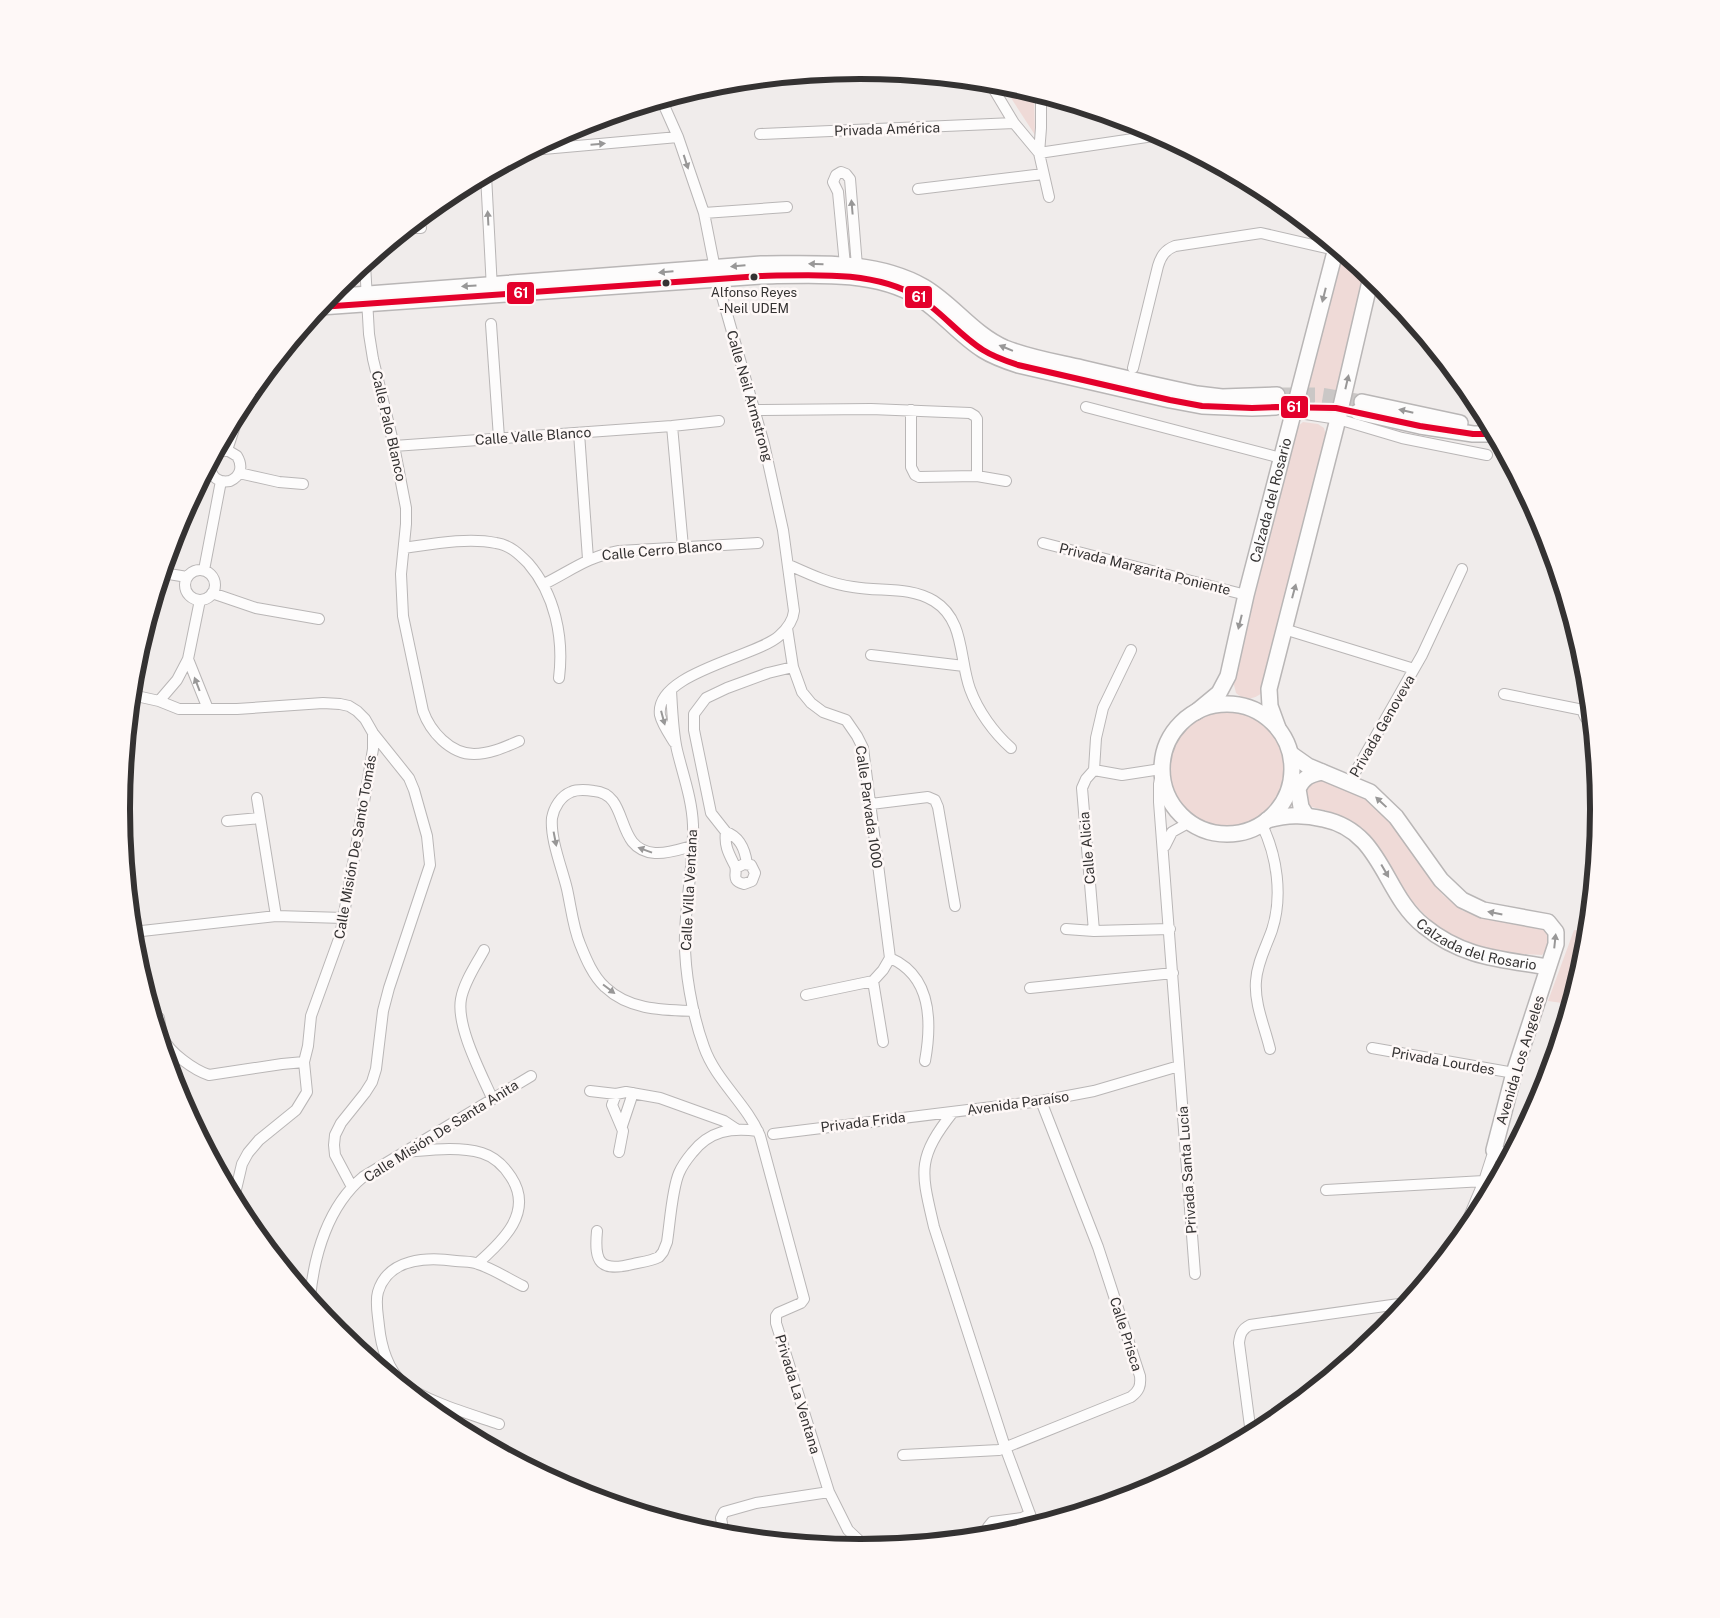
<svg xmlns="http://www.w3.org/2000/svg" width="1720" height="1618" viewBox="0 0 1720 1618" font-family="'Public Sans',sans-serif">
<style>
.green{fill:#efdad7}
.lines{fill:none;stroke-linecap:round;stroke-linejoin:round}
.secondary-tunnel{stroke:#cac7c6;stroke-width:15;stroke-dasharray:15 8;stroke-linecap:butt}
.street-casing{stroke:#b9b6b6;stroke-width:12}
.secondary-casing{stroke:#b9b6b6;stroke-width:18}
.street{stroke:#fdfcfc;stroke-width:10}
.secondary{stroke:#fdfcfc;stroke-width:15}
.bus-1-casing{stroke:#fef8f7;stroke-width:10}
.bus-1{stroke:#e4002b;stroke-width:6}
.oneway{fill:#989797}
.bus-dot{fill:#343232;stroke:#fef8f7;stroke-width:2}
.labels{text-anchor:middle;stroke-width:5;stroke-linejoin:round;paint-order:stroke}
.bus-label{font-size:13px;fill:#343232;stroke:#fef8f7}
.street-label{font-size:14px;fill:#343232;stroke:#fef8f7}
.rim{fill:none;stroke:#343232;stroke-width:6}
.line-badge{stroke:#fef8f7;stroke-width:2}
.badge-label{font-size:14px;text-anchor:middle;font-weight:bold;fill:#fff}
</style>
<rect width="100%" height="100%" fill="#f0eceb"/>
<!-- green -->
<path class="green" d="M 1002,84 L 1034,93 L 1035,135 Z
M 1339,250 L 1367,273 L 1336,403 C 1320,415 1305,408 1306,388 Z
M 1303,422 L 1318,424 L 1324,428 L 1326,436 L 1265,690 C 1256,699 1246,702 1236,693 L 1232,677 L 1297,427 Z
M1167 770a60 60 0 1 1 120 0a60 60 0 1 1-120 0Z
M 1316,777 L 1356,789 L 1399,827 L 1425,872 L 1443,895 L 1463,911 L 1548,929 L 1550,947 L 1542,955 C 1521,954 1494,954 1474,948 C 1444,939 1412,904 1395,878 C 1386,864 1375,841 1364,830 C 1348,815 1324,810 1305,805 L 1303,784 Z
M 1574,930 L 1587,931 L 1585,953 L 1569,1004 L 1548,1001 Z"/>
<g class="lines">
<!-- secondary-tunnel -->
<path class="secondary-tunnel" d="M 1277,395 L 1320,395 L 1362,402
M 1276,407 L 1336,408 L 1358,412"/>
<defs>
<path id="street" d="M 990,83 L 1014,123 L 1039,153 L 1049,197
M 1041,95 L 1041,128 L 1039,153 L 1160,135
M 662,101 L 678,137 L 704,213 L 717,279 L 764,444 L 783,530 L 794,611 C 793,621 787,629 779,636 C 756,657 654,673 660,715 C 662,724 669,734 674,742
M 760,134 L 1014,123
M 532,150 L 678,137
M 486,175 L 492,289
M 918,189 L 1043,174
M 704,213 L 787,207
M 408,228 L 421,228
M 365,264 L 369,334 L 373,359 L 394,446 L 406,508 L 406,524 L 401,574 L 403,616 L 423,711 C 430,731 450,754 474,754 C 490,754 505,747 519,741
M 845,265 L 838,192 L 833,182 L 836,175 L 841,172 L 846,174 L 850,179 L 857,266
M 491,324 L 499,438
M 1133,368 L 1158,266 C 1161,256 1165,250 1175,246 L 1261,233 L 1335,250
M 1086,407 L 1281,458
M 755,410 L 871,409 L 970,413 L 975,416 L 977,419 L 977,476
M 911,410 L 911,467 L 915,475 L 919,477 L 977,476 L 1006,481
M 1293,412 L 1338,419 L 1402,438 L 1487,455
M 672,426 L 683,547
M 579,433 L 588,559
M 394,446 L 672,426 L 719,421
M 227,450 L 242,405
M 210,466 C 211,477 218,483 230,481 C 241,476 243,466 237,456 L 227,450 L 216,453
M 239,473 L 279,482 L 303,484
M 1043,543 L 1246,595
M 404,548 C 432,544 468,537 496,543 C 510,545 519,554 528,563 C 555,594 564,638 559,678
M 789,565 C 809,574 830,584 853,587 C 881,592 909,586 934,601 C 965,620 959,659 970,689 C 978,711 994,733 1011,748
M 204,570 L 221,481
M185 585a15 15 0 1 1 30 0a15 15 0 1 1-30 0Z
M 163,573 L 187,577
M 1558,581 L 1560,582
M 544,584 C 572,570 587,557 619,551 L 758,543
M 212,593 L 256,608 L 319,619
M 787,628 L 793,667 L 802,692 L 811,703 L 823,712 L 846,720 L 857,736 L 863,748 L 890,958
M 1284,629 L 1414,669
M 871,655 L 964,666
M 188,659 L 208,709
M 671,690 C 672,708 673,733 677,750 C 683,775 692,799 693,825 C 694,861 686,898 685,935 C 684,969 692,1014 704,1047 C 716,1081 746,1103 760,1136 L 804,1299 L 801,1303 L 778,1313 L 776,1316 L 776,1323 L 829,1492 L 848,1530 L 866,1547
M 1504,694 L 1583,710
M 132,695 L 159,701 L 179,709 L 237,709 L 323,703 L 340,704 L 349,706 L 357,711 L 365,719 L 373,733 L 409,778 L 414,790 L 427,836 L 430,865 L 389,988 L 383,1011 L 376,1069 L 372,1082 L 365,1093 L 341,1123 L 335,1135 L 334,1145 L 335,1155 L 352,1187
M 159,701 L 177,680 L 188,659 L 200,600
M 1588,701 C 1581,708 1582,716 1590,722
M 1094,770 L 1086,779 L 1082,788 L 1094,931
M 1094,770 L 1096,738 L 1103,708 L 1131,650
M 1094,770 L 1122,775 L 1161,769
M 1161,774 L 1159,784 L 1159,802 L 1195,1274
M 1349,783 L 1422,655 L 1462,569
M 257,798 L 276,916
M 871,804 L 928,797 L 935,800 L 938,807 L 955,906
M 227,821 L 260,818
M 1262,825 C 1277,856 1283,896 1272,930 C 1266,947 1257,963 1256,981 C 1254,1003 1265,1028 1270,1049
M 726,832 C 740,837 745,849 747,864
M 692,846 C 681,849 668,854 655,853 C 613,850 631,794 594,791 C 587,790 578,789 571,792 C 561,796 554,807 552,818 C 550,839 562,868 567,889 C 571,907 573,927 580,944 C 586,959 593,976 605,987 C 629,1010 662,1010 694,1011
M 1165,846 L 1172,832 L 1190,822
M 736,868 L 744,864 L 751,865 L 755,873 L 752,881 L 744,884 C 730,880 738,874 735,866 C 729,854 724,846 726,832 L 711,813 L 694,730 L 694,714 L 706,698 L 727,688 L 768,673 L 793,667
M 1066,929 L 1094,931 L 1170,929
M 133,932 L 276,916 L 344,918
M 484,950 C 476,965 464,982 461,999 C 456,1026 481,1073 492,1098
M 890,958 C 932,976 932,1022 925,1061
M 873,981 L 883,1042
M 1030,988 L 1173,973
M 806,995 L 873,981 L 883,970 L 890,958
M 159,1018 C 160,1025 161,1032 163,1038 C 170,1053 194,1070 209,1075 L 282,1064 L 304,1062
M 1372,1048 L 1514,1073
M 590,1091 L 616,1094 L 626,1092 L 660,1098 L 724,1121 L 736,1129
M 616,1094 L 612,1105 L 623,1131 L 619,1152
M 953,1112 C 916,1159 921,1171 934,1227 L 1005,1447 L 1034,1525
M 622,1126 L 633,1093
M 773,1134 L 1041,1101 L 1094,1091 L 1179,1066
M 406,1152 C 430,1150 458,1146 482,1153 C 495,1157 504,1166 511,1177 C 534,1212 503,1241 478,1263
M 1326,1190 L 1484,1181
M 234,1198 L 242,1164 L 248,1153 L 259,1140 L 296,1110 L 307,1092 L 304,1062 L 308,1046 L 311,1016 L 340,936 L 367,785 L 373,749 L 373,733
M 597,1231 C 594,1263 600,1272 633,1264 C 642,1262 651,1261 659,1257 L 663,1252 L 667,1242 C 670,1223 672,1189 679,1173 C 682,1166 687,1159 692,1153 C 709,1131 731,1127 758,1131
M 1460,1238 L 1484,1181 L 1494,1150
M 310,1298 C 314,1255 328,1206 363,1177 L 531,1076
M 499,1424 C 473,1415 424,1401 404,1384 C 388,1371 381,1346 379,1326 C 378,1315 375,1302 378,1292 C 388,1258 427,1257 456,1261 C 463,1262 472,1261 478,1264 C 494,1269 508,1279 523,1286
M 1251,1434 L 1239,1343 C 1240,1334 1242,1329 1250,1325 L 1406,1303
M 903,1455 L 999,1450 L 1131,1397 C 1139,1391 1141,1386 1140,1376 L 1098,1247 L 1041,1101
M 734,1534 L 723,1529 L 721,1518 L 724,1512 L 756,1503 L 829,1492
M 988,1535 L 988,1527 L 992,1522 L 1022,1518 L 1030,1514"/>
<g id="secondary">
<path d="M 329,297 L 761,264 C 815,264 875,259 924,287 C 953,304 973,334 1005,348 C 1030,358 1056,362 1082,368 C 1120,377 1159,386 1197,394 L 1222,397 L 1277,395"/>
<path d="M 320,307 L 761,276 C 811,275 874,270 918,297 C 942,312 959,335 983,350 C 994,357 1006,361 1018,365 L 1170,400 L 1202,406 L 1252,408 L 1276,407"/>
<path d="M 1362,402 L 1460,423"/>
<path d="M 1358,412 L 1420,426 L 1473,434 L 1493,434"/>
<circle cx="1227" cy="769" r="65"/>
<path id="s1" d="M 1196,712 L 1219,693 L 1228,676 L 1246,595 L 1336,248"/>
<path d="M 1278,728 L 1270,706 L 1269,689 L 1338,419 L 1371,277"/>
<path d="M 1291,754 L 1308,766 L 1370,792 L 1396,817 L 1441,880 L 1462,900 L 1483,910 L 1548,922 L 1556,932 L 1556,944 L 1514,1073 L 1494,1150 L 1507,1159"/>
<path d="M 1306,815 L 1301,807 L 1298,789 C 1303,778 1310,774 1322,772"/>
<path id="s2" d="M 1267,820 C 1287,815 1303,814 1323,819 C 1383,831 1383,894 1424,926 C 1463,958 1501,959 1548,967"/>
</g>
</defs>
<!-- street casing -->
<use href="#street" class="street-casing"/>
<!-- secondary casing -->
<use href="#secondary" class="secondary-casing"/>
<!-- street -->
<use href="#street" class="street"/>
<!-- secondary -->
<use href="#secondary" class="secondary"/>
<defs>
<path id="bus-1" d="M 320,307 L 761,276 C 811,275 874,270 918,297 C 942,312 959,335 983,350 C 994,357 1006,361 1018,365 L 1170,400 L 1202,406 L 1252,408 L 1276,407 L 1336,408 L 1420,426 L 1473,434 L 1493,434"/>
</defs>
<!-- bus-1 casing -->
<use href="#bus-1" class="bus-1-casing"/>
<!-- bus-1 -->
<use href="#bus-1" class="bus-1"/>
</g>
<!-- one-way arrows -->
<defs><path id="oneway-solid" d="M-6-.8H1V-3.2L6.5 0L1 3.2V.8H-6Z" transform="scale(1.25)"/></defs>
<g class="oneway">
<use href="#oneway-solid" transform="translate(598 144) rotate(-5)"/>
<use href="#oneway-solid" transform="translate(686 162) rotate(72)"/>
<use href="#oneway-solid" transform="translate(852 207) rotate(-95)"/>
<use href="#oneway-solid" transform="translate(488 218) rotate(-93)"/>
<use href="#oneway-solid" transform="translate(816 264) rotate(-178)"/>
<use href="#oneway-solid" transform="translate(738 266) rotate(175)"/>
<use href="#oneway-solid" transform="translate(666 272) rotate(175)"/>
<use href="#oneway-solid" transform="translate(469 286) rotate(176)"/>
<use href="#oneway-solid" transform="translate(1324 295) rotate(104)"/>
<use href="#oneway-solid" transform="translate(1006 348) rotate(-158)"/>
<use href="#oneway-solid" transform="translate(1347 382) rotate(-77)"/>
<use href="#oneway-solid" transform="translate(1406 411) rotate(-167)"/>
<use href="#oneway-solid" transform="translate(1294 591) rotate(-75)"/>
<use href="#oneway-solid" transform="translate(1240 622) rotate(104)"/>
<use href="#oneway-solid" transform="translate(197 684) rotate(-111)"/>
<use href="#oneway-solid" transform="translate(663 718) rotate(75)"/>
<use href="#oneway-solid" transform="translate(1381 802) rotate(-137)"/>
<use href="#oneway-solid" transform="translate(555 839) rotate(79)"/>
<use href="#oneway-solid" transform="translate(645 850) rotate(-160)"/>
<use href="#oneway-solid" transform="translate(1385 871) rotate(60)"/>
<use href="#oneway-solid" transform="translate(1495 913) rotate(-169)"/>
<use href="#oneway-solid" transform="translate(1555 941) rotate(-84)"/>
<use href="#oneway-solid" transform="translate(609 989) rotate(37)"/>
</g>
<!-- markers -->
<g class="bus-dot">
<circle cx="754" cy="277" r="4.5"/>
<circle cx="666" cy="283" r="4.5"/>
</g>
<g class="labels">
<!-- bus labels -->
<g class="bus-label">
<text x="754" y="297">Alfonso Reyes<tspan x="754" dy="16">-Neil UDEM</tspan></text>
</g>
<!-- street labels -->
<g class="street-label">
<text transform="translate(887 129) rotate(-2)" y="5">Privada América</text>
<text transform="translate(750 396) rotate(74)" y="5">Calle Neil Armstrong</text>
<text transform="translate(389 426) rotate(77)" y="5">Calle Palo Blanco</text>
<text transform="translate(533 436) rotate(-4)" y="5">Calle Valle Blanco</text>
<text dy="5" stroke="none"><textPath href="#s1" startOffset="230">Calzada del Rosario</textPath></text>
<text transform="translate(662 550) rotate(-5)" y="5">Calle Cerro Blanco</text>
<text transform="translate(1145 569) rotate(14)" y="5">Privada Margarita Poniente</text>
<text transform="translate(1382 726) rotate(-60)" y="5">Privada Genoveva</text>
<text transform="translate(869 807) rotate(82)" y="5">Calle Parvada 1000</text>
<text transform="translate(355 847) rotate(-80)" y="5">Calle Misión De Santo Tomás</text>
<text transform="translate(1087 848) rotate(-95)" y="5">Calle Alicia</text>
<text transform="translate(689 890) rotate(-87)" y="5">Calle Villa Ventana</text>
<text dy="5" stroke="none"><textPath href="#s2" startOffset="265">Calzada del Rosario</textPath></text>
<text transform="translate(1520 1060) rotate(-73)" y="5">Avenida Los Angeles</text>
<text transform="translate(1443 1061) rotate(10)" y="5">Privada Lourdes</text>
<text transform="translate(1018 1103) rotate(-8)" y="5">Avenida Paraíso</text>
<text transform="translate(863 1122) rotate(-7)" y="5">Privada Frida</text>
<text transform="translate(441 1131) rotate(-32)" y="5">Calle Misión De Santa Anita</text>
<text transform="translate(1187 1170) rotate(-94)" y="5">Privada Santa Lucía</text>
<text transform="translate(1126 1334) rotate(72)" y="5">Calle Prisca</text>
<text transform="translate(798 1394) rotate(73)" y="5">Privada La Ventana</text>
</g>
</g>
<!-- crop -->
<path d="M0 0H1720V1618H0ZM130 809a730 730 0 1 1 1460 0a730 730 0 1 1-1460 0Z" fill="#fef8f7" fill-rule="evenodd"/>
<path class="rim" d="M130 809a730 730 0 1 1 1460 0a730 730 0 1 1-1460 0Z"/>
<g class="line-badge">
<rect x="506" y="281" width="29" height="24" rx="5" fill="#e4002b"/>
<rect x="904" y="285" width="29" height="24" rx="5" fill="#e4002b"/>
<rect x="1280" y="395" width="29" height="24" rx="5" fill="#e4002b"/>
</g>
<g class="badge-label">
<text x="521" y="298">61</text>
<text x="919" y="302">61</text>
<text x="1294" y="412">61</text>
</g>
</svg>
